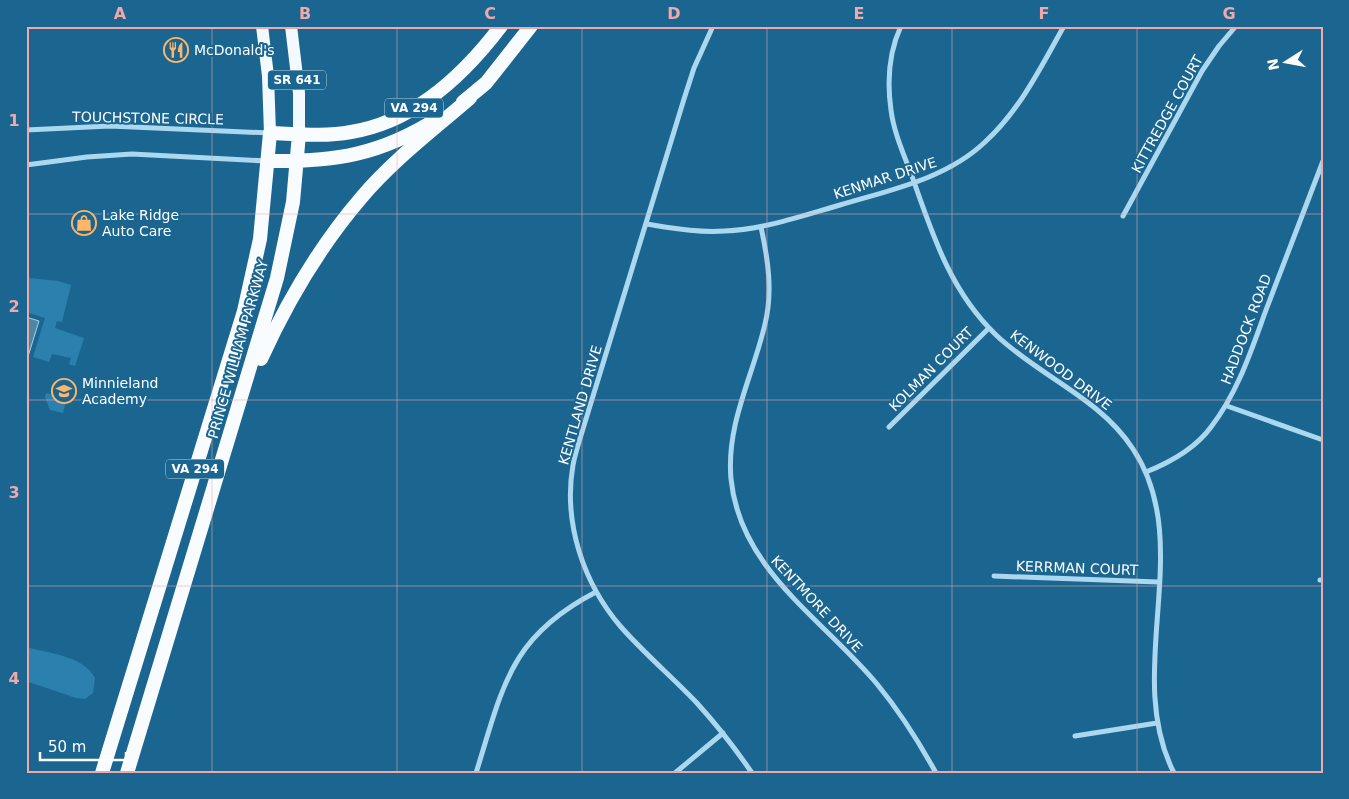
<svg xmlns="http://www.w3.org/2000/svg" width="1349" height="799" viewBox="0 0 1349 799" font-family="'DejaVu Sans',sans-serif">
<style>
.green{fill:#2b80ad}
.water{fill:#5186a2;stroke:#9ed5f0}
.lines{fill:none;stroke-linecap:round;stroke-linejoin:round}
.minor{stroke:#abd7ef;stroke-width:5}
.primary{stroke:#f3faff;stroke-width:12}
.trunk{stroke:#f9fcff;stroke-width:14}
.grid{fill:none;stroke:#efa9a9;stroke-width:1;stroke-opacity:0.55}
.labels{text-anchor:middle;stroke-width:4;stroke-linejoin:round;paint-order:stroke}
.shield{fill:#1b6691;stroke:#bbd1de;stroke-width:1}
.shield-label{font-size:12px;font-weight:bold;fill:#fff}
.poi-label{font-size:14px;fill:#fff;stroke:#1b6691;text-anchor:start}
.street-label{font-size:14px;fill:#fff;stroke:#1b6691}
.neatline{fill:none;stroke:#efa9a9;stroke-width:2}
.grid-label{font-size:16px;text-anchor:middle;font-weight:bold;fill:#efa9a9}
</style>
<rect width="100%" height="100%" fill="#1b6691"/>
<!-- green -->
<path class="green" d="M 29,278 L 58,281 L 71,285 L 62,322 L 57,321 L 55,328 L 84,338 L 75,366 L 69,364 L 71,358 L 52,354 L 49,362 L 33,357 L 45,318 L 26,312 L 26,288 Z
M 61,392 L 68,394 L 63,413 L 50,410 L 45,397 L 46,393 L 59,397 Z
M 26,647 C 48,653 84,656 95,678 L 93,693 L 85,699 L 76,698 L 26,681 Z"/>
<!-- water -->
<path class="water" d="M 26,317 L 39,321 L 26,363 Z"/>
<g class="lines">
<!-- minor -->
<path class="minor" d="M 713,26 L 694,68 L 684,99 L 582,432 C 579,442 575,454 573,465 C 563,522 583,583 621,627 C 644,653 671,676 696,702 C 716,724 735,748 752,773
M 901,26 C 889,52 887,82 891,110 C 894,134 905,157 913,179 C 933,236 951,292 996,335 C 1039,376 1100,398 1133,449 C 1197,545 1122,671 1174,773
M 26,130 L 110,126 L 270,133
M 26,165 L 87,157 L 132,154 L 266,161
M 1123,216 L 1202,71 L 1219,46 L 1236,26
M 646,224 C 672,228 698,233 725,231 C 765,229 802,216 840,205 C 890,190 946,179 985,142 C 1020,110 1041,67 1064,26
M 761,227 C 768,259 773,292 765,324 C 753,376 726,424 731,479 C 740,570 823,619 877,684 C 900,712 919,742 936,773
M 1227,406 L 1323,440
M 889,427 L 989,328
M 1146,472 C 1171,462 1195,449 1211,427 C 1238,392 1251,351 1266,310 C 1285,260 1304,210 1323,161
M 994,576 L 1158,582
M 1320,580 L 1323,580
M 1075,736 L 1157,723
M 476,773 C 503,687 509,637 596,592
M 675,773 L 723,733"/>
<!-- primary -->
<path class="primary" d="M 262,26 L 268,76 L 270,133
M 291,26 L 299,93 L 299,134"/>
<!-- trunk -->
<path class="trunk" d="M 463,102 L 486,83 L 531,26
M 269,161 C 334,162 380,155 437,119
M 261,359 C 287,302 319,247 361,198 C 392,161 433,130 470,98
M 102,773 L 244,311 L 260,239 L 270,133 C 297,134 324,137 351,132 C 413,122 464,75 501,26
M 127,773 L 277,278 L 293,202 L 299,134"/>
</g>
<!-- grid -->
<path class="grid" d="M 212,26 L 212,773M 397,26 L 397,773M 582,26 L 582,773M 767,26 L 767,773M 952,26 L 952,773M 1137,26 L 1137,773M 26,214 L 1323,214M 26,400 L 1323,400M 26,586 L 1323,586"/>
<!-- icons -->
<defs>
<symbol id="restaurant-ring" viewBox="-11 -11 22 22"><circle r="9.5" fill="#1b6691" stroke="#ffb669" stroke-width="1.5"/><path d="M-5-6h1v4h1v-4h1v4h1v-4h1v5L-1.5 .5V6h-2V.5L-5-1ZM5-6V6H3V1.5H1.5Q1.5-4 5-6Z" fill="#ffb669"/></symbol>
<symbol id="shop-ring" viewBox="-11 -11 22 22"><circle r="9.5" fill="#1b6691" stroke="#ffb669" stroke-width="1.5"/><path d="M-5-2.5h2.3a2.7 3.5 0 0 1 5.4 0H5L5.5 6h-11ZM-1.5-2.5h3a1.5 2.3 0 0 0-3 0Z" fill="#ffb669"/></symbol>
<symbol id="school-ring" viewBox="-11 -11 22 22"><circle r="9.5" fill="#1b6691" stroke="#ffb669" stroke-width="1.5"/><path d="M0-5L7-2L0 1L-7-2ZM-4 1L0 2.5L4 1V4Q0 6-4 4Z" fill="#ffb669"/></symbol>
</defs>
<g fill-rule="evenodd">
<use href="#restaurant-ring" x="162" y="36" width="28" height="28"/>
<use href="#shop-ring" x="70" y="209" width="28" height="28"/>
<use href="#school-ring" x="50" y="377" width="28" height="28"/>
</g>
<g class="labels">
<!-- shield labels -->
<g class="shield">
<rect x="268" y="70.5" width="58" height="19" rx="4"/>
<rect x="385" y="98.5" width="58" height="19" rx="4"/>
<rect x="166" y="459.5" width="58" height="19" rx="4"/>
</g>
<g class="shield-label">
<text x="297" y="84">SR 641</text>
<text x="414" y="112">VA 294</text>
<text x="195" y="473">VA 294</text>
</g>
<!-- poi labels -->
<g class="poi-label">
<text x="194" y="55">McDonald's</text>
<text x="102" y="220">Lake Ridge<tspan x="102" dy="16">Auto Care</tspan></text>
<text x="82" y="388">Minnieland<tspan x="82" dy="16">Academy</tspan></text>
</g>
<!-- street labels -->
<g class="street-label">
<text transform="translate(1167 114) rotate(-61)" y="5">KITTREDGE COURT</text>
<text transform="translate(148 118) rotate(1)" y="5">TOUCHSTONE CIRCLE</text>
<text transform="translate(885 178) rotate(-18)" y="5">KENMAR DRIVE</text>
<text transform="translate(1246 329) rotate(-69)" y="5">HADDOCK ROAD</text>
<text transform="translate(238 349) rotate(-74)" y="5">PRINCE WILLIAM PARKWAY</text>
<text transform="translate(931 369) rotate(-45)" y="5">KOLMAN COURT</text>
<text transform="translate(1061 370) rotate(37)" y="5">KENWOOD DRIVE</text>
<text transform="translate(580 405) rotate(-74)" y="5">KENTLAND DRIVE</text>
<text transform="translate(1077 568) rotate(2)" y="5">KERRMAN COURT</text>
<text transform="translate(817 604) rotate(47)" y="5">KENTMORE DRIVE</text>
</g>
</g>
<!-- border -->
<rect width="1349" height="799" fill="none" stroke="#1b6691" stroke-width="55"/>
<!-- north arrow -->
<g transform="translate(1286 62) rotate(259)" stroke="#1b6691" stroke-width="4" paint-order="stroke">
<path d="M0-4L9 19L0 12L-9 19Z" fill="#ffffff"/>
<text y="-8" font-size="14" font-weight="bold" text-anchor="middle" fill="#ffffff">N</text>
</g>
<!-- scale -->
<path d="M40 752v8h86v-8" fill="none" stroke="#ffffff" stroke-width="2.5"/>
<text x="48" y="752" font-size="15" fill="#ffffff" stroke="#1b6691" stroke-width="4" paint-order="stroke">50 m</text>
<rect x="28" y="28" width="1294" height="744" class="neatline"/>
<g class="grid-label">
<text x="120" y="19">A</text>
<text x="305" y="19">B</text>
<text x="490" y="19">C</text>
<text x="674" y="19">D</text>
<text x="859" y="19">E</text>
<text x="1044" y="19">F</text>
<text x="1229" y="19">G</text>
<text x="14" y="126">1</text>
<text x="14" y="312">2</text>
<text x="14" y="498">3</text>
<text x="14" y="684">4</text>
</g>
</svg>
